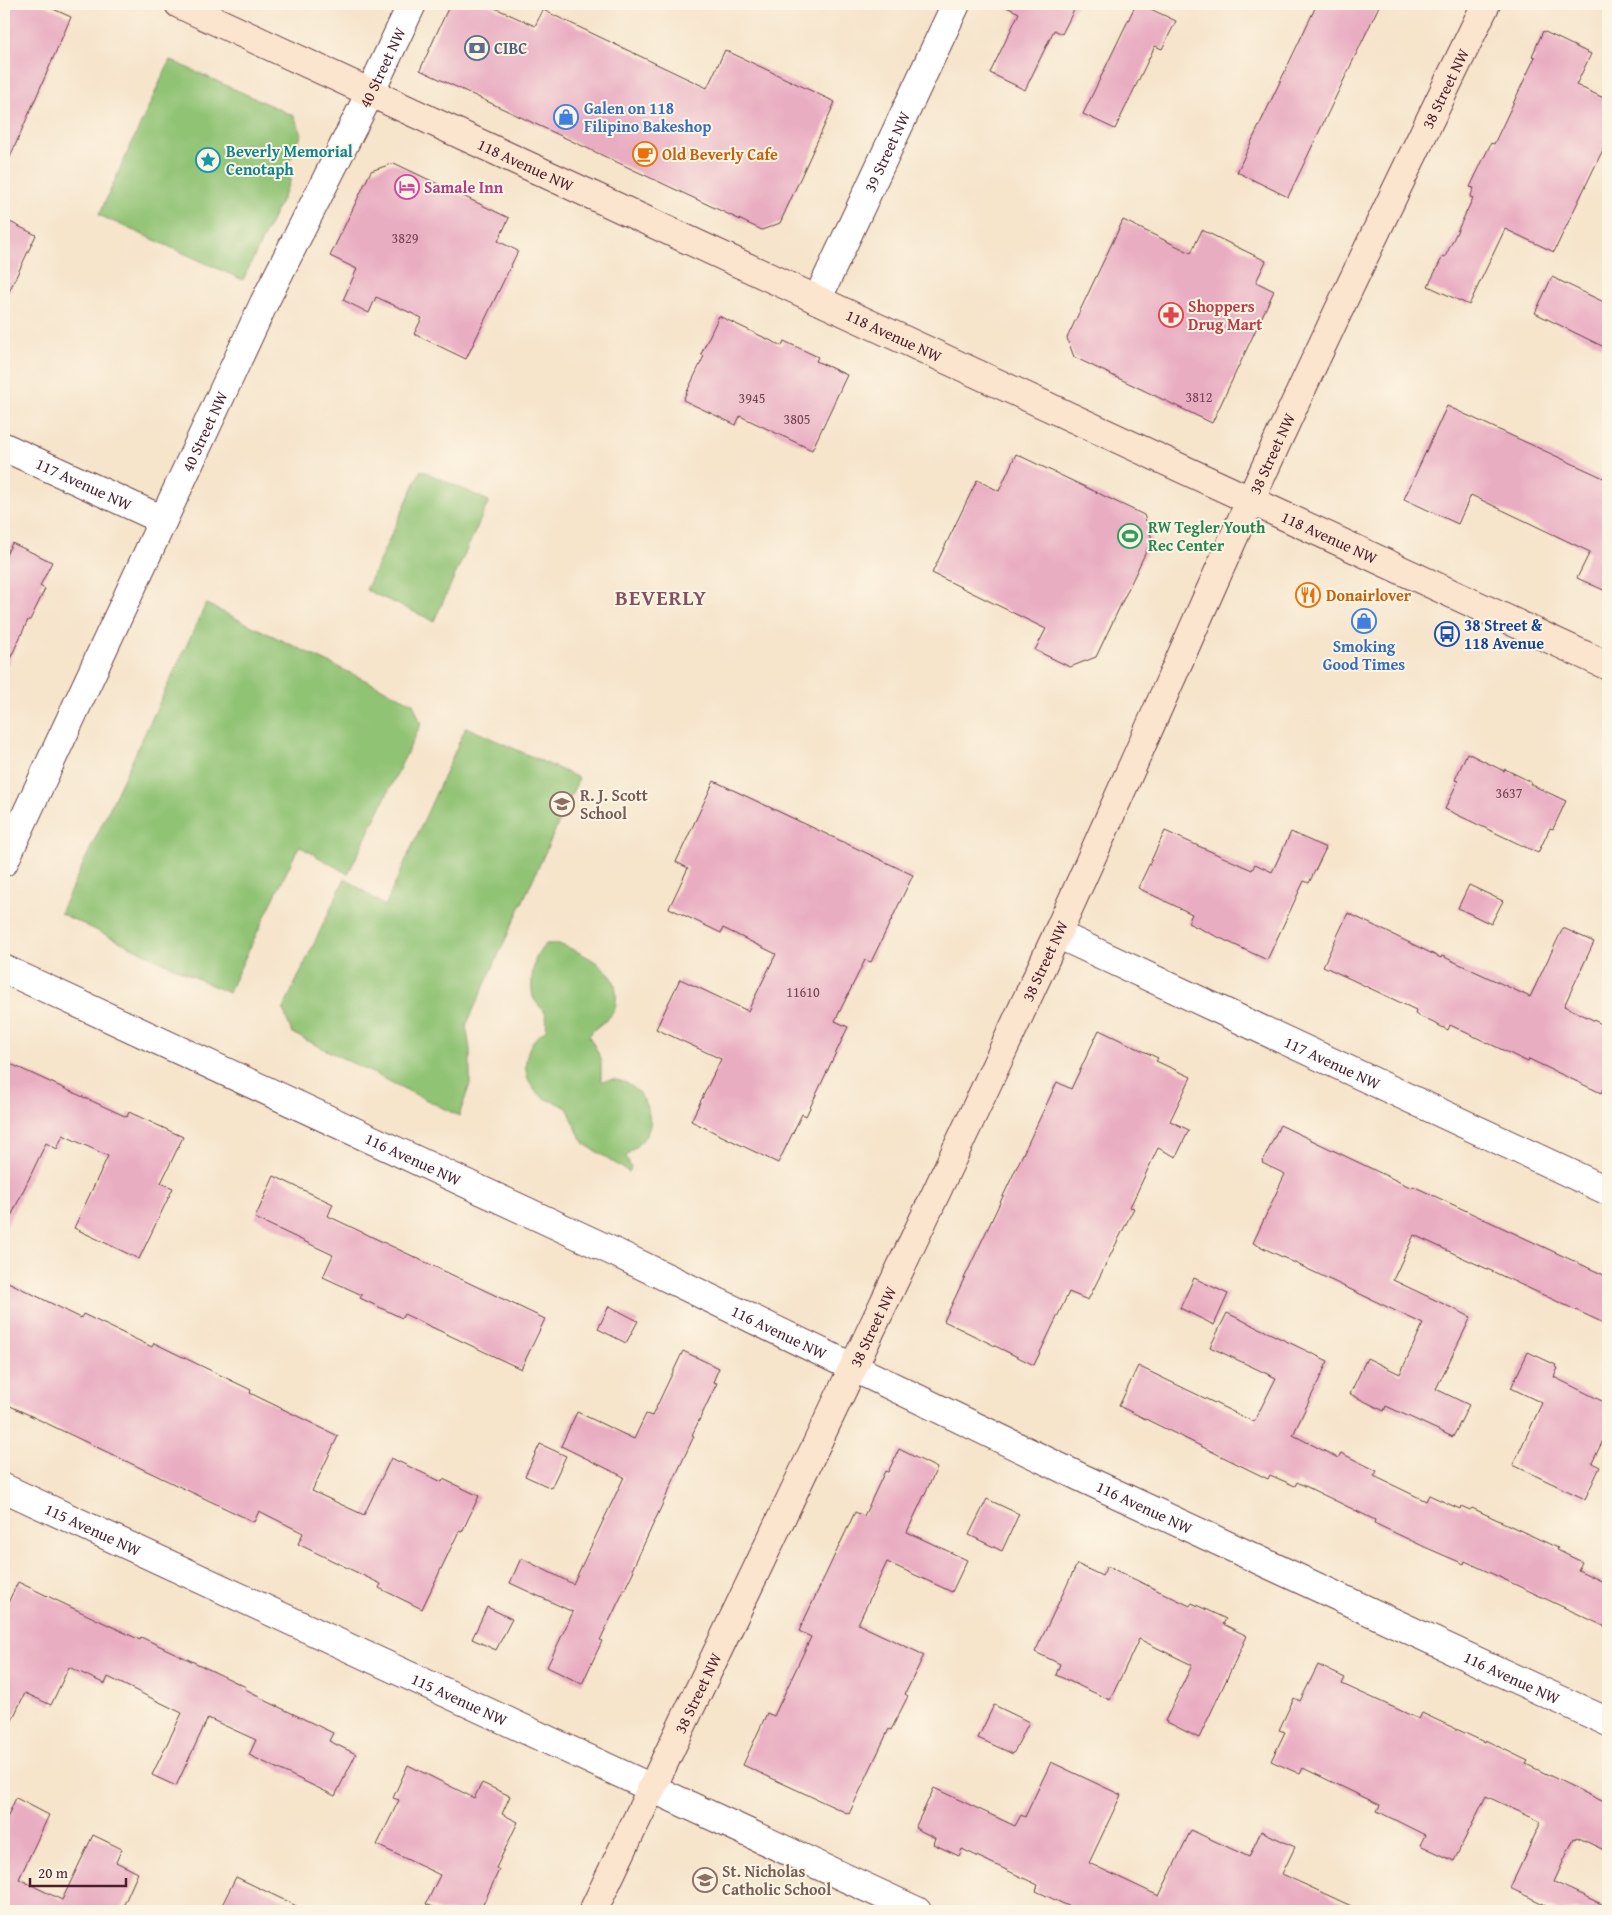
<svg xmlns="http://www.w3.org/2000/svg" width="1612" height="1915" viewBox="0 0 1612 1915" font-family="'Gentium Book Plus',serif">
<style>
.green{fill:#91c374;stroke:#6e7150}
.building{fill:#e9adc2}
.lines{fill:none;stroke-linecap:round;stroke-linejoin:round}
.street-casing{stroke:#643d43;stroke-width:30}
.secondary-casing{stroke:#643d43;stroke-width:30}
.street{stroke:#fff;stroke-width:28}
.secondary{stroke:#fce5cf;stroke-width:28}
.labels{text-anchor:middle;stroke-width:4;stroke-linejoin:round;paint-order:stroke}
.number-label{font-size:14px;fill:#724251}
.service-label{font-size:16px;font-weight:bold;fill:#4e5e75;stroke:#fcf5e5;text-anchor:start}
.street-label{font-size:16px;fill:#4a1f2b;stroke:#fcf5e5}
.shop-label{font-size:16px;font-weight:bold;fill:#366cbe;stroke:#fcf5e5;text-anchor:start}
.culture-label{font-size:16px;font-weight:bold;fill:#0d838f;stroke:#fcf5e5;text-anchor:start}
.food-label{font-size:16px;font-weight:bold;fill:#c56008;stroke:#fcf5e5;text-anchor:start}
.hotel-label{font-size:16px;font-weight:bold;fill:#b23c85;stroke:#fcf5e5;text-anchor:start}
.health-label{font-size:16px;font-weight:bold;fill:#be3a42;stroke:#fcf5e5;text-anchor:start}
.leisure-label{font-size:16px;font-weight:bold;fill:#27864d;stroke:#fcf5e5;text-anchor:start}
.transit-label{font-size:16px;font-weight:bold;fill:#164399;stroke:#fcf5e5;text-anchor:start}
.education-label{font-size:16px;font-weight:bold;fill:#785e54;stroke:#fcf5e5;text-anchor:start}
.district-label{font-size:21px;font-weight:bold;letter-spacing:1px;fill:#825160;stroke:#fcf5e5}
</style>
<rect width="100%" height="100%" fill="#fcf5e5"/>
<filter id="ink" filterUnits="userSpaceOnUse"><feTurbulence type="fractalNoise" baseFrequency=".02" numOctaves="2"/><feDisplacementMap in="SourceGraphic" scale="10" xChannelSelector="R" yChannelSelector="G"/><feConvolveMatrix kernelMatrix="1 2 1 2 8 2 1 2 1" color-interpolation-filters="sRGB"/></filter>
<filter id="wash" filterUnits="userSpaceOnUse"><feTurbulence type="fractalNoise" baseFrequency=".0096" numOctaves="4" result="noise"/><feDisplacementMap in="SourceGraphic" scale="20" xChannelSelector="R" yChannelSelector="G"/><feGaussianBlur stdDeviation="1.12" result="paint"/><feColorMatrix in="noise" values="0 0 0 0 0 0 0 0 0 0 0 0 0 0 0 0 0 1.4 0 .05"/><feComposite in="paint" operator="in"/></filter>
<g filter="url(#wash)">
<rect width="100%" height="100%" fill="#f6e4cb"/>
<!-- green -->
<path class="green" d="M 170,60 L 294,116 L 302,134 L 289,162 L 290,182 L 243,280 L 99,215 Z
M 421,470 L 489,501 L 434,621 L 366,590 Z
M 206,604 L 413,703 L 421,724 L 348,874 L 299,846 L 228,993 L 60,913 Z
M 466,727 L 579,778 L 466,1026 L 470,1049 L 470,1084 L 459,1116 L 292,1033 L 283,1009 L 345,878 L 385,906 Z
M 546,944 C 551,944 557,943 561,945 C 575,949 606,965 612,978 C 617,986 617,999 615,1008 C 611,1021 596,1024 589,1036 L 601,1058 L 601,1080 L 604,1081 C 626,1075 645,1093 649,1115 C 649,1118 651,1123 650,1126 C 647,1140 633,1147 626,1157 L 631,1168 L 629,1172 L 586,1145 L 578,1133 L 568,1109 C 560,1103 551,1102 543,1097 C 523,1085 521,1058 534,1040 C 537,1036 542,1033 546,1030 C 548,1009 544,1014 534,999 C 529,990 533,962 538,953 C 540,950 544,947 546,944 Z"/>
<g id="blocks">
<!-- building -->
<path class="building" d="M 4,4 L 42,4 L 71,17 L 4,171 Z
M 450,4 L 486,4 L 535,26 L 543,10 L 707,88 L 725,50 L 835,102 L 780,223 L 762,230 L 420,70 Z
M 1000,4 L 1077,4 L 1062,34 L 1054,30 L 1025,90 L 990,73 L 1019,13 Z
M 1136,4 L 1140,4 L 1176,21 L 1162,49 L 1155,46 L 1115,129 L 1083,114 Z
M 1317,4 L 1380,4 L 1288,197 L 1237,172 Z
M 1543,31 L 1591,54 L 1576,85 L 1608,100 L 1608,139 L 1554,252 L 1505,229 L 1469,305 L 1428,286 L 1443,256 L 1445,257 L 1473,198 L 1470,197 L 1474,188 L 1470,187 L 1491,143 L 1494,144 L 1535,57 L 1532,56 Z
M 394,163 L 509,218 L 498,241 L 518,251 L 466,359 L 414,334 L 422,318 L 376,297 L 369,313 L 343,300 L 357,269 L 330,256 L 371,171 Z
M 4,219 L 36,235 L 4,302 Z
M 1123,220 L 1191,253 L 1202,230 L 1266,261 L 1256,282 L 1274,291 L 1212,423 L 1074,357 L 1067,338 Z
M 1552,277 L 1608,304 L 1608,349 L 1535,313 Z
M 719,316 L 782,346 L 784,341 L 818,357 L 816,361 L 847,375 L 812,450 L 740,416 L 736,425 L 683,400 L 704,356 L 701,354 Z
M 1447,406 L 1608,480 L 1608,592 L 1577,578 L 1590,552 L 1471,495 L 1458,524 L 1404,499 Z
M 1016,454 L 1144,515 L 1152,539 L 1096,657 L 1070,667 L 1035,650 L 1046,629 L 932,573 L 977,480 L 999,491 Z
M 12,543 L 52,562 L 40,586 L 45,589 L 30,620 L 28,620 L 4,672 L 4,559 Z
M 1467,753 L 1504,771 L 1505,769 L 1531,782 L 1530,784 L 1566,801 L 1553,829 L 1550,828 L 1538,853 L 1445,809 L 1458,781 L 1455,780 Z
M 714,781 L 913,875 L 871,962 L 865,960 L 835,1021 L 848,1027 L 806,1116 L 802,1114 L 778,1163 L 691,1121 L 721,1059 L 656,1029 L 680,979 L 748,1011 L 776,954 L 723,928 L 721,933 L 669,908 L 688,868 L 676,862 Z
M 1165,831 L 1252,870 L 1255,864 L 1272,872 L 1291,832 L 1326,848 L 1309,883 L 1304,881 L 1267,960 L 1188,923 L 1192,914 L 1138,888 Z
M 1469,885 L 1503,901 L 1491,924 L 1458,908 Z
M 1348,913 L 1441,958 L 1442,956 L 1530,997 L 1563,928 L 1594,942 L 1564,1006 L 1608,1027 L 1608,1078 L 1601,1093 L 1529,1059 L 1528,1062 L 1450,1025 L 1448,1030 L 1415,1014 L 1416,1010 L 1323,966 Z
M 1099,1030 L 1158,1058 L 1156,1061 L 1191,1077 L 1170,1121 L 1189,1130 L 1176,1157 L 1158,1148 L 1130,1207 L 1134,1208 L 1088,1300 L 1069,1292 L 1034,1365 L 944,1321 L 1057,1082 L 1071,1089 Z
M 4,1061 L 127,1117 L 129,1112 L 183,1137 L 161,1183 L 173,1188 L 139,1259 L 74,1228 L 108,1156 L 63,1135 L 57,1149 L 46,1143 L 4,1231 Z
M 1280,1125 L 1412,1188 L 1413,1186 L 1608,1277 L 1608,1325 L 1414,1235 L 1393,1280 L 1471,1317 L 1436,1389 L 1469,1405 L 1453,1437 L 1386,1406 L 1384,1411 L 1350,1394 L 1367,1358 L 1400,1374 L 1423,1324 L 1253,1243 L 1285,1174 L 1262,1163 Z
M 274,1176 L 333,1204 L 328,1216 L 545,1319 L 521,1369 L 404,1314 L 402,1318 L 360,1298 L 362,1295 L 323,1277 L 333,1255 L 255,1218 Z
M 1194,1278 L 1228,1294 L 1214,1325 L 1180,1308 Z
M 4,1280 L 81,1318 L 83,1314 L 152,1347 L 154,1343 L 251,1390 L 250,1393 L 338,1436 L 312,1491 L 364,1515 L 391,1458 L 442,1482 L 443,1479 L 479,1496 L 462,1532 L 459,1531 L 422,1609 L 379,1588 L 381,1584 L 298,1544 L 303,1533 L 259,1511 L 254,1522 L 4,1403 Z
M 609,1306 L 638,1321 L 626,1343 L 598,1329 Z
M 1227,1313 L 1328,1361 L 1293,1435 L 1338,1458 L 1341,1453 L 1377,1471 L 1374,1476 L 1426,1501 L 1429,1495 L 1460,1509 L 1461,1506 L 1470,1510 L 1472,1508 L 1558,1548 L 1557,1550 L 1582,1562 L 1578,1570 L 1608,1584 L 1608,1628 L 1465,1561 L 1464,1564 L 1427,1548 L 1374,1523 L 1375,1520 L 1297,1482 L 1295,1486 L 1270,1475 L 1268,1479 L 1119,1406 L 1138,1366 L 1254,1422 L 1276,1378 L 1210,1347 Z
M 683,1351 L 719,1368 L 713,1382 L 717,1383 L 692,1435 L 694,1436 L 632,1570 L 634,1570 L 600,1640 L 602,1641 L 582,1684 L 547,1667 L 573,1612 L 510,1583 L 521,1558 L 573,1584 L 624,1477 L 561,1446 L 577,1412 L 634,1439 L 646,1414 L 652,1416 Z
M 1528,1352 L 1556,1365 L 1555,1367 L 1558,1368 L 1554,1377 L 1608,1404 L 1608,1430 L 1592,1463 L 1600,1467 L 1585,1499 L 1513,1465 L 1542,1403 L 1511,1388 Z
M 540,1444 L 566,1456 L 551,1488 L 525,1476 Z
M 899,1449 L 937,1468 L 907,1532 L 967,1560 L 952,1592 L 887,1562 L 858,1624 L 924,1655 L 905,1694 L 908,1696 L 891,1730 L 889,1729 L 849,1814 L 743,1765 L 767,1713 L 774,1716 L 811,1637 L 799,1631 L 855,1512 L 864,1516 L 885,1471 L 888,1472 Z
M 987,1499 L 1019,1514 L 1002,1551 L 969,1535 Z
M 1077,1564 L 1102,1576 L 1107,1566 L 1190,1606 L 1192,1603 L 1226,1619 L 1223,1624 L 1247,1636 L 1199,1738 L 1165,1721 L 1192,1665 L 1139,1639 L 1110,1700 L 1056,1675 L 1060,1664 L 1035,1652 Z
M 18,1582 L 140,1640 L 141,1637 L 246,1687 L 245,1689 L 259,1696 L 258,1697 L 333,1733 L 329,1741 L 356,1754 L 335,1796 L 249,1755 L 256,1740 L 208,1718 L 176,1786 L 152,1775 L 182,1713 L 108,1677 L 105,1684 L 69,1667 L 51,1705 L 25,1693 L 4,1737 L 4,1611 Z
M 487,1607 L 512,1619 L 496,1650 L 472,1639 Z
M 1318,1665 L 1345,1678 L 1342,1684 L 1419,1719 L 1422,1713 L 1484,1742 L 1485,1740 L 1528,1761 L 1526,1764 L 1608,1804 L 1608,1852 L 1577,1837 L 1576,1839 L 1574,1838 L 1554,1882 L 1608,1907 L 1608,1911 L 1558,1911 L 1510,1888 L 1541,1822 L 1486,1796 L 1454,1861 L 1420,1845 L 1425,1835 L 1377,1811 L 1380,1805 L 1303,1768 L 1300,1774 L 1271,1761 L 1285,1732 L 1279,1730 L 1294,1698 L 1300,1701 Z
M 994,1705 L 1029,1722 L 1013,1754 L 978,1738 Z
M 1051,1762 L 1121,1795 L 1089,1863 L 1159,1896 L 1191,1830 L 1249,1857 L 1261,1831 L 1295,1847 L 1282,1874 L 1362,1911 L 1079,1911 L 1036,1891 L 1038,1885 L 962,1849 L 959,1856 L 933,1844 L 935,1838 L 915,1828 L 934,1788 L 1015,1826 L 1021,1815 L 1025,1817 Z
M 408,1765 L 474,1798 L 482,1783 L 510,1796 L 502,1814 L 518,1822 L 496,1868 L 499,1870 L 480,1911 L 442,1911 L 426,1904 L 440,1875 L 377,1845 L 399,1800 L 393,1798 Z
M 16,1798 L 49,1815 L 19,1879 L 62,1900 L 93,1835 L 122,1849 L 116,1862 L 138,1873 L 121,1911 L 4,1911 L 4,1824 Z
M 236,1877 L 307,1911 L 219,1911 Z"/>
</g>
</g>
<g filter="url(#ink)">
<use href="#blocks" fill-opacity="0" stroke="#643d43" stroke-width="1"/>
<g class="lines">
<defs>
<g id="street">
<path id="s1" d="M 817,300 L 956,4"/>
<path id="s2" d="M 4,447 L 163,520"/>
<path id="s3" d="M 4,862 L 264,303 L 370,93 L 412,4"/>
<path id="s4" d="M 1057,934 L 1608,1191"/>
<path id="s5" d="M 4,969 L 612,1251 L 1080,1477 L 1608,1722"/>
<path id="s6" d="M 4,1488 L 917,1911"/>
</g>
<g id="secondary">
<path id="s7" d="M 179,4 L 1608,666"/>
<path id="s8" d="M 593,1911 C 748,1587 905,1263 1056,936 C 1122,792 1185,646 1250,501 C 1326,334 1406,169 1486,4"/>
</g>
</defs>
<!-- street casing -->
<use href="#street" class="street-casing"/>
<!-- secondary casing -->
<use href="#secondary" class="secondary-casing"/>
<!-- street -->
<use href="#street" class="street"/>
<!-- secondary -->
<use href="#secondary" class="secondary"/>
</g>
</g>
<!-- icons -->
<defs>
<symbol id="bank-ring" viewBox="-11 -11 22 22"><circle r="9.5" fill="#fcf5e5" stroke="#5c6f8a" stroke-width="1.5"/><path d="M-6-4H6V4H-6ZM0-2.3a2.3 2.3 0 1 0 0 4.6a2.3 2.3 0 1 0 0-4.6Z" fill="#5c6f8a"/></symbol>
<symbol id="shop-ring" viewBox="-11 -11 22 22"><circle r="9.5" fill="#fcf5e5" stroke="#3f7fe0" stroke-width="1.5"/><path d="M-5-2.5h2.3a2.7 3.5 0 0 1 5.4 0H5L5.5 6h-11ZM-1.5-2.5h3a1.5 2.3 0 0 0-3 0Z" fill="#3f7fe0"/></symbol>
<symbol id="cafe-ring" viewBox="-11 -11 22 22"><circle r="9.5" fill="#fcf5e5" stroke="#e8710a" stroke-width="1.5"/><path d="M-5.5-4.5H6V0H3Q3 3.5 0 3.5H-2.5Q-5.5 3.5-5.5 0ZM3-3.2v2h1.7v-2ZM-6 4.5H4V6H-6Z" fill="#e8710a"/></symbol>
<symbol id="sight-ring" viewBox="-11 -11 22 22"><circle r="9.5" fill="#fcf5e5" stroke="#0f9aa8" stroke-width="1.5"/><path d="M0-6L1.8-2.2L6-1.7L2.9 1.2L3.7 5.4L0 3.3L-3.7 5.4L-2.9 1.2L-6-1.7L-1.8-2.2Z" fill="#0f9aa8"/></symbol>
<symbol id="hotel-ring" viewBox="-11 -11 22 22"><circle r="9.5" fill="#fcf5e5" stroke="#d1479c" stroke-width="1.5"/><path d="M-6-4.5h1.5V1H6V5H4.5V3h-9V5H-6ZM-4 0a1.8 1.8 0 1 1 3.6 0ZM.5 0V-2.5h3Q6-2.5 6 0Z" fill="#d1479c"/></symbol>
<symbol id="pharmacy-ring" viewBox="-11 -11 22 22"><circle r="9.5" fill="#fcf5e5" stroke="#e0444e" stroke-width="1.5"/><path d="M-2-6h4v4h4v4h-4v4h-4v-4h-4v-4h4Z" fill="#e0444e"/></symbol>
<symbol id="stadium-ring" viewBox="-11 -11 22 22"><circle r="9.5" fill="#fcf5e5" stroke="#2e9e5b" stroke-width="1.5"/><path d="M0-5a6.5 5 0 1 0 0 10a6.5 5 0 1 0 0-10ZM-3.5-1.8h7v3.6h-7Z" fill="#2e9e5b"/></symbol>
<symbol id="restaurant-ring" viewBox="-11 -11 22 22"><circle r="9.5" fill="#fcf5e5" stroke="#e8710a" stroke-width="1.5"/><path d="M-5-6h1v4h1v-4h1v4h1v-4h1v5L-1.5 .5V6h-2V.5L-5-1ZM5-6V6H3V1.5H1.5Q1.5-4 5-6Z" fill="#e8710a"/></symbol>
<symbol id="bus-ring" viewBox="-11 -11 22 22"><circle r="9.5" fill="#fcf5e5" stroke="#1a4fb4" stroke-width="1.5"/><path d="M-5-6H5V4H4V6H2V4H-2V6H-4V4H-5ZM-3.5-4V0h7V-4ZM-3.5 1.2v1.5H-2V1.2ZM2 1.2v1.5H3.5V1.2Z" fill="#1a4fb4"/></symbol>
<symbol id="school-ring" viewBox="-11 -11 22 22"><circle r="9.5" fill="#fcf5e5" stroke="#8d6e63" stroke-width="1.5"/><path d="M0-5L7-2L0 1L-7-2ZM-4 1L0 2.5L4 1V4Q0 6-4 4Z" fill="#8d6e63"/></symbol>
</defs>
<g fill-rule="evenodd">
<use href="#bank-ring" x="463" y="34" width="28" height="28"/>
<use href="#shop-ring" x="552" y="103" width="28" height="28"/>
<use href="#cafe-ring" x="631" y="140" width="28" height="28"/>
<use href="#sight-ring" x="194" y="146" width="28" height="28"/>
<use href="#hotel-ring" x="393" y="173" width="28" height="28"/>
<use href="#pharmacy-ring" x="1157" y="301" width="28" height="28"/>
<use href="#stadium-ring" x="1116" y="522" width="28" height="28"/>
<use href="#restaurant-ring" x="1294" y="581" width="28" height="28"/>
<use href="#shop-ring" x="1350" y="607" width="28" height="28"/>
<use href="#bus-ring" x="1433" y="620" width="28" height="28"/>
<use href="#school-ring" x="548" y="790" width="28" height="28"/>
<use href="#school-ring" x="691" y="1866" width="28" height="28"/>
</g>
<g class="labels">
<!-- number labels -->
<g class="number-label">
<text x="405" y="243">3829</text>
<text x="1199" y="402">3812</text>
<text x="752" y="403">3945</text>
<text x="797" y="424">3805</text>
<text x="1509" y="798">3637</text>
<text x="803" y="997">11610</text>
</g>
<!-- service labels -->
<g class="service-label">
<text x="494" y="54">CIBC</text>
</g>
<!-- street labels -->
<g class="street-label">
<text dy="6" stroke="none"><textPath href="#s3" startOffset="880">40 Street NW</textPath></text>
<text dy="6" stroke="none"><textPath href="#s8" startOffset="2012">38 Street NW</textPath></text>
<text dy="6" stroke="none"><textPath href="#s1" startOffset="164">39 Street NW</textPath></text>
<text dy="6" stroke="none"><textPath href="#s7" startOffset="382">118 Avenue NW</textPath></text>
<text dy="6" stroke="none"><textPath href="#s7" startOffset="788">118 Avenue NW</textPath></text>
<text dy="6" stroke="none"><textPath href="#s3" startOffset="475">40 Street NW</textPath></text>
<text dy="6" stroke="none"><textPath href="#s8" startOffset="1608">38 Street NW</textPath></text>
<text dy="6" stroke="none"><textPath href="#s2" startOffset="88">117 Avenue NW</textPath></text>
<text dy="6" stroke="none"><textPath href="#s7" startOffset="1268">118 Avenue NW</textPath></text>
<text dy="6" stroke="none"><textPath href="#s8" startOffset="1052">38 Street NW</textPath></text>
<text dy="6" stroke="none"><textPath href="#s4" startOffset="304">117 Avenue NW</textPath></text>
<text dy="6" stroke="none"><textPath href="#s5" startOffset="451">116 Avenue NW</textPath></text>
<text dy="6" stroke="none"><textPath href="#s8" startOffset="648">38 Street NW</textPath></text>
<text dy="6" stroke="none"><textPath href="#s5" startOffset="856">116 Avenue NW</textPath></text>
<text dy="6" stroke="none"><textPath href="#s5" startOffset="1261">116 Avenue NW</textPath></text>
<text dy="6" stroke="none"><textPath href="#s6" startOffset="98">115 Avenue NW</textPath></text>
<text dy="6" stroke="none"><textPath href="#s5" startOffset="1666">116 Avenue NW</textPath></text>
<text dy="6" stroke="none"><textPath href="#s8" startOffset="242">38 Street NW</textPath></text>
<text dy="6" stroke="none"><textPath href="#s6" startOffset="502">115 Avenue NW</textPath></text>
</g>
<!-- shop labels -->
<g class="shop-label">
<text x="584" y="114">Galen on 118<tspan x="584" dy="18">Filipino Bakeshop</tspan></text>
<text x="1364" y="652" text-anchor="middle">Smoking<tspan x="1364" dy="18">Good Times</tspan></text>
</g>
<!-- culture labels -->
<g class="culture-label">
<text x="226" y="157">Beverly Memorial<tspan x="226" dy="18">Cenotaph</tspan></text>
</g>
<!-- food labels -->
<g class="food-label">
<text x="662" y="160">Old Beverly Cafe</text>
<text x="1326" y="601">Donairlover</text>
</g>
<!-- hotel labels -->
<g class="hotel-label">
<text x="424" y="193">Samale Inn</text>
</g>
<!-- health labels -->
<g class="health-label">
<text x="1188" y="312">Shoppers<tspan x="1188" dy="18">Drug Mart</tspan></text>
</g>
<!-- leisure labels -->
<g class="leisure-label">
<text x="1148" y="533">RW Tegler Youth<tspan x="1148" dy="18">Rec Center</tspan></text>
</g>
<!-- transit labels -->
<g class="transit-label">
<text x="1464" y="631">38 Street &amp;<tspan x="1464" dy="18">118 Avenue</tspan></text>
</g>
<!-- education labels -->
<g class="education-label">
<text x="580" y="801">R. J. Scott<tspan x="580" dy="18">School</tspan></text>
<text x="722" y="1877">St. Nicholas<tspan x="722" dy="18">Catholic School</tspan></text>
</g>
<!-- district labels -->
<g class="district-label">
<text x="661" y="605">BEVERLY</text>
</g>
</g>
<!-- margin -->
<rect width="1612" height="1915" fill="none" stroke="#fcf5e5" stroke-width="20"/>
<!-- scale -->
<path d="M30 1878v8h96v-8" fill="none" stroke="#4a1f2b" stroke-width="2.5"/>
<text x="38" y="1878" font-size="15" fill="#4a1f2b" stroke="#fcf5e5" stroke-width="4" paint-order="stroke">20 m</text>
</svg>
